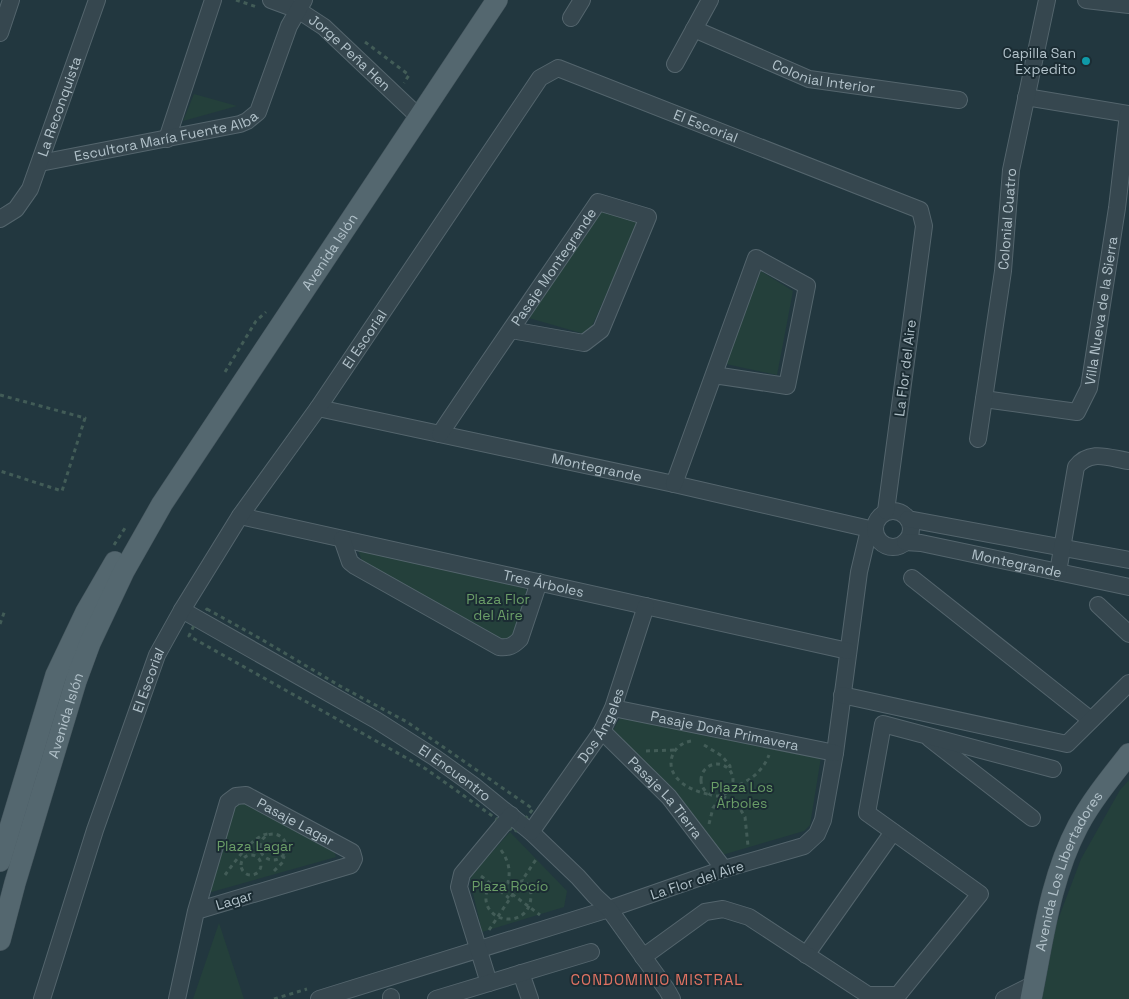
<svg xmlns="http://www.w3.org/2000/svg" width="1129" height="999" viewBox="0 0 1129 999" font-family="'Space Grotesk',sans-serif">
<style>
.green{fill:#24403b}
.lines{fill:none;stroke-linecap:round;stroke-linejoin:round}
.minor-casing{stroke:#54656d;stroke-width:18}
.major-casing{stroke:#42535b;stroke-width:22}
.path{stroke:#425c57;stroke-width:3;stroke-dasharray:4 4;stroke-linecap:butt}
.minor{stroke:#36474f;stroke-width:16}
.major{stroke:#54676f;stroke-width:21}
.culture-dot{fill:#0f9aa8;stroke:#1b2c33;stroke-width:2}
.labels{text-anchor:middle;stroke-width:4;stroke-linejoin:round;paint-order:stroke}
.street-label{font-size:14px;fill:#b2c2ca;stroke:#1b2c33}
.poi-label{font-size:14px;fill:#b2c2ca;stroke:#1b2c33;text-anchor:end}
.park-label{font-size:14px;fill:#6a9d67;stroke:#1b2c33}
.neighbourhood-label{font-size:15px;letter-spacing:1px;fill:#df7262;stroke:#1b2c33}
</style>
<rect width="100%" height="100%" fill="#22373f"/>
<!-- green -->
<path class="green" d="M 194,94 L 237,106 L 183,121 Z
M 603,210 L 638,223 L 588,335 L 529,318 Z
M 761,271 L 793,291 L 777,375 L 726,364 Z
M 358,550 L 524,588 L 528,592 L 513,634 L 508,640 L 504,640 L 362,561 Z
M 620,718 L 821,757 L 810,825 L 804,831 L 722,855 L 673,792 L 613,730 Z
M 1129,780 L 1129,999 L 1042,999 L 1056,925 L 1081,859 L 1120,790 Z
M 244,804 L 334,850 L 336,857 L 208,893 L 231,810 L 236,805 Z
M 510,832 L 567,891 L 564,907 L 482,932 L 470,880 L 473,873 Z
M 219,923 L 244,999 L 193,999 Z"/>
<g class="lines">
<defs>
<g id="minor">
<path id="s1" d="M 271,0 L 298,10 L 324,27 L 420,118"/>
<path d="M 1086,0 L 1129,5"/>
<path d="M 571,18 L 582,0"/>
<path id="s2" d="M 694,29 L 809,79 L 959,100"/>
<path d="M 0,33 L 11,0"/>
<path d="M 675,64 L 710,0"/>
<path d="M 1026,97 L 1129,114"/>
<path d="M 167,139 L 213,0"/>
<path id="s3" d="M 40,163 L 240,124 L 247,121 L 258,112 L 289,26 L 304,0"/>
<path id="s4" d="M 0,219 L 16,209 L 30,189 L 97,0"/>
<path id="s5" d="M 984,399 L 1077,412 L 1089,388 L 1117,208 L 1128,114"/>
<path id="s6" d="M 318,408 L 674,484 L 874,530 L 867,538 L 859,572 L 835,753 L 823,820 L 817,834 L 804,846 L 724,869 L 609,909 L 319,999"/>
<path id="s7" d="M 440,434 C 492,356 546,279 598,202 L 648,217 L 601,330 L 584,343 L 511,330"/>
<path id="s8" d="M 978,439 L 1003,271 L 1011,170 L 1047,0"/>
<path d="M 674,484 L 756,258 L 807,286 L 787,386 L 714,375"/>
<circle cx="893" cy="529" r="18"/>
<path id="s9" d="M 240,516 L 848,651"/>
<path d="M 908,519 L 1129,560"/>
<path d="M 342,539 L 350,562 L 355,566 L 499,647 C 509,648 513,646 520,639 L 539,582"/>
<path id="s10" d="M 905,542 L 921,543 L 1129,587"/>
<path d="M 1058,572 L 1076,467 C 1090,449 1109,458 1129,461"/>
<path d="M 912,578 L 1091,720"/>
<path d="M 1098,605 L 1129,634"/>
<path id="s11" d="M 182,610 L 376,720 L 434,757 L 473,785 L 531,832 L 578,877 L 595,896 L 609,909 L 667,990 L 672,999"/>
<path d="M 842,695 L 1067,744 L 1129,683"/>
<path id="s12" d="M 613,708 L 835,753"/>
<path id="s13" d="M 602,731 L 669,797 L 724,869"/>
<path d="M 930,739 L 1032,818"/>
<path id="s14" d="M 531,832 L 602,731 L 613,708 L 646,606"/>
<path d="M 806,955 L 893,832"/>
<path d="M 643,957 L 705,912 L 723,909 L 749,917 L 868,995 L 898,995 L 980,894 L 867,813 L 883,724 L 1053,769"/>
<path d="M 521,973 L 530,999"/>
<path d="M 489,983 L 459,887 L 462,874 L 511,815"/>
<path d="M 391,997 L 391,999"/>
<path id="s15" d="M 42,999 L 95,830 L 157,655 L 182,610 L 240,516 L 318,408 L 540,78 L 558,68 L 920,210 L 924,226 L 886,511"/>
<path id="s16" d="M 177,999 L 196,911 L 228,802 L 236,796 L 246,795 L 352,852 L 354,859 L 351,865 L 196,911"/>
<path d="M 436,999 L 591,952"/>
<path d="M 1004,999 L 1034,984"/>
</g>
<g id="major">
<path d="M 0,861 L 56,675 L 86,612 L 115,562"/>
<path id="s17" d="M 0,940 L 15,883 L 76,681 L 90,643 L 124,571 L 162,504 L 497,0"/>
<path id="s18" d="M 1031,999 C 1043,940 1050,879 1078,826 C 1092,800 1111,777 1129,754"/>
</g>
</defs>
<!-- minor casing -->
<use href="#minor" class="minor-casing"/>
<!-- major casing -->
<use href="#major" class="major-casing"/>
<!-- path -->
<path class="path" d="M 236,0 L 257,7
M 365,42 L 409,75 L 404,83
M 225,372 L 256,321 L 266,312
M 0,395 L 85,418 L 62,491 L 0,471
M 114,545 L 127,525
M 207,609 L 261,639 L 340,686 L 407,722 L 533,809 L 515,832 L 426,769 L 189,636 L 197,619 Z
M 0,624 L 5,610
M 691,741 C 673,744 665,763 676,777 C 685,788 698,792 711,795
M 704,745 L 722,756 L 730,766 L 730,770
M 646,751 L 674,750
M701 780a16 16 0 1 1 32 0a16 16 0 1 1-32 0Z
M 732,788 C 749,781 762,773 769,755
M 709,824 L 713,808 L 722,796 L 736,802 L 745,817 L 748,846
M260 847a13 13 0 1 1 26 0a13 13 0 1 1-26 0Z
M 501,850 C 508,860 511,870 508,882 L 516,888
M241 865a10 10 0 1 1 20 0a10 10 0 1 1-20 0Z
M 274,871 L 283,862 L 284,856
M 225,875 C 234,863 253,835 268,834
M 481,876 L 509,898
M 490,883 C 470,922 530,934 531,896 C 531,889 528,883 522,880
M 495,886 L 505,885 L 508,882
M 512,894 L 540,915
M 489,930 L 537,858
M 274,999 L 307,989"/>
<!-- minor -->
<use href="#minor" class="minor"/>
<!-- major -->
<use href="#major" class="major"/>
</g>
<!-- markers -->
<circle class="culture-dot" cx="1086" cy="61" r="5"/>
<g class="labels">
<!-- street labels -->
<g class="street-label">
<text dy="5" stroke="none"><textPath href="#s1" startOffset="96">Jorge Peña Hen</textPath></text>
<text dy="5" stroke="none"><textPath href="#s2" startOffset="139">Colonial Interior</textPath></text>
<text dy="5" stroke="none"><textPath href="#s4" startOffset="131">La Reconquista</textPath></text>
<text dy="5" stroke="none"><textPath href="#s15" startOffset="1235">El Escorial</textPath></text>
<text dy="5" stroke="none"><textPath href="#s3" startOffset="129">Escultora María Fuente Alba</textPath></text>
<text dy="5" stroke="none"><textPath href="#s8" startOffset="222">Colonial Cuatro</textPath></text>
<text dy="5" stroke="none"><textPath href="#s17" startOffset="770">Avenida Islón</textPath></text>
<text dy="5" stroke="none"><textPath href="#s7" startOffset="202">Pasaje Montegrande</textPath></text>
<text dy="5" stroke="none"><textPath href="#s5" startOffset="199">Villa Nueva de la Sierra</textPath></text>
<text dy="5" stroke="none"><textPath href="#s15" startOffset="741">El Escorial</textPath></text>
<text transform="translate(905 368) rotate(-83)" y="5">La Flor del Aire</text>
<text dy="5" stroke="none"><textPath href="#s6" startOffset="285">Montegrande</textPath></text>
<text dy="5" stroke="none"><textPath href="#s10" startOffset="114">Montegrande</textPath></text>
<text dy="5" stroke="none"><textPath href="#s9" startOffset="311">Tres Árboles</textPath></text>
<text dy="5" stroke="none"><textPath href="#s15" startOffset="336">El Escorial</textPath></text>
<text dy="5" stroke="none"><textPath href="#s17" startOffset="234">Avenida Islón</textPath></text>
<text dy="5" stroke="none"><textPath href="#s14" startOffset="128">Dos Ángeles</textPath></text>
<text dy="5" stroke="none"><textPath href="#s12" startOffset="114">Pasaje Doña Primavera</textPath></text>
<text dy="5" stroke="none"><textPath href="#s11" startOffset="318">El Encuentro</textPath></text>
<text dy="5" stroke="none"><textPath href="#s13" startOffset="92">Pasaje La Tierra</textPath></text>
<text dy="5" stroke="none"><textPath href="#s16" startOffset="280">Pasaje Lagar</textPath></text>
<text dy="5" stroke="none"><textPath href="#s18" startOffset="134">Avenida Los Libertadores</textPath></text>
<text transform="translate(697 880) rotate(-18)" y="5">La Flor del Aire</text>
<text transform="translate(234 900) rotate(-17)" y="5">Lagar</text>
</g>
<!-- poi labels -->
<g class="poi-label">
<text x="1076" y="58">Capilla San<tspan x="1076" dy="16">Expedito</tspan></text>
</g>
<!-- park labels -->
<g class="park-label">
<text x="498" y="604">Plaza Flor<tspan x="498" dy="16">del Aire</tspan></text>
<text x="742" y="792">Plaza Los<tspan x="742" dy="16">Árboles</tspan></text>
<text x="255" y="851">Plaza Lagar</text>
<text x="510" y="891">Plaza Rocío</text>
</g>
<!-- neighbourhood labels -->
<g class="neighbourhood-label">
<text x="657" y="985">CONDOMINIO MISTRAL</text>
</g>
</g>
</svg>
